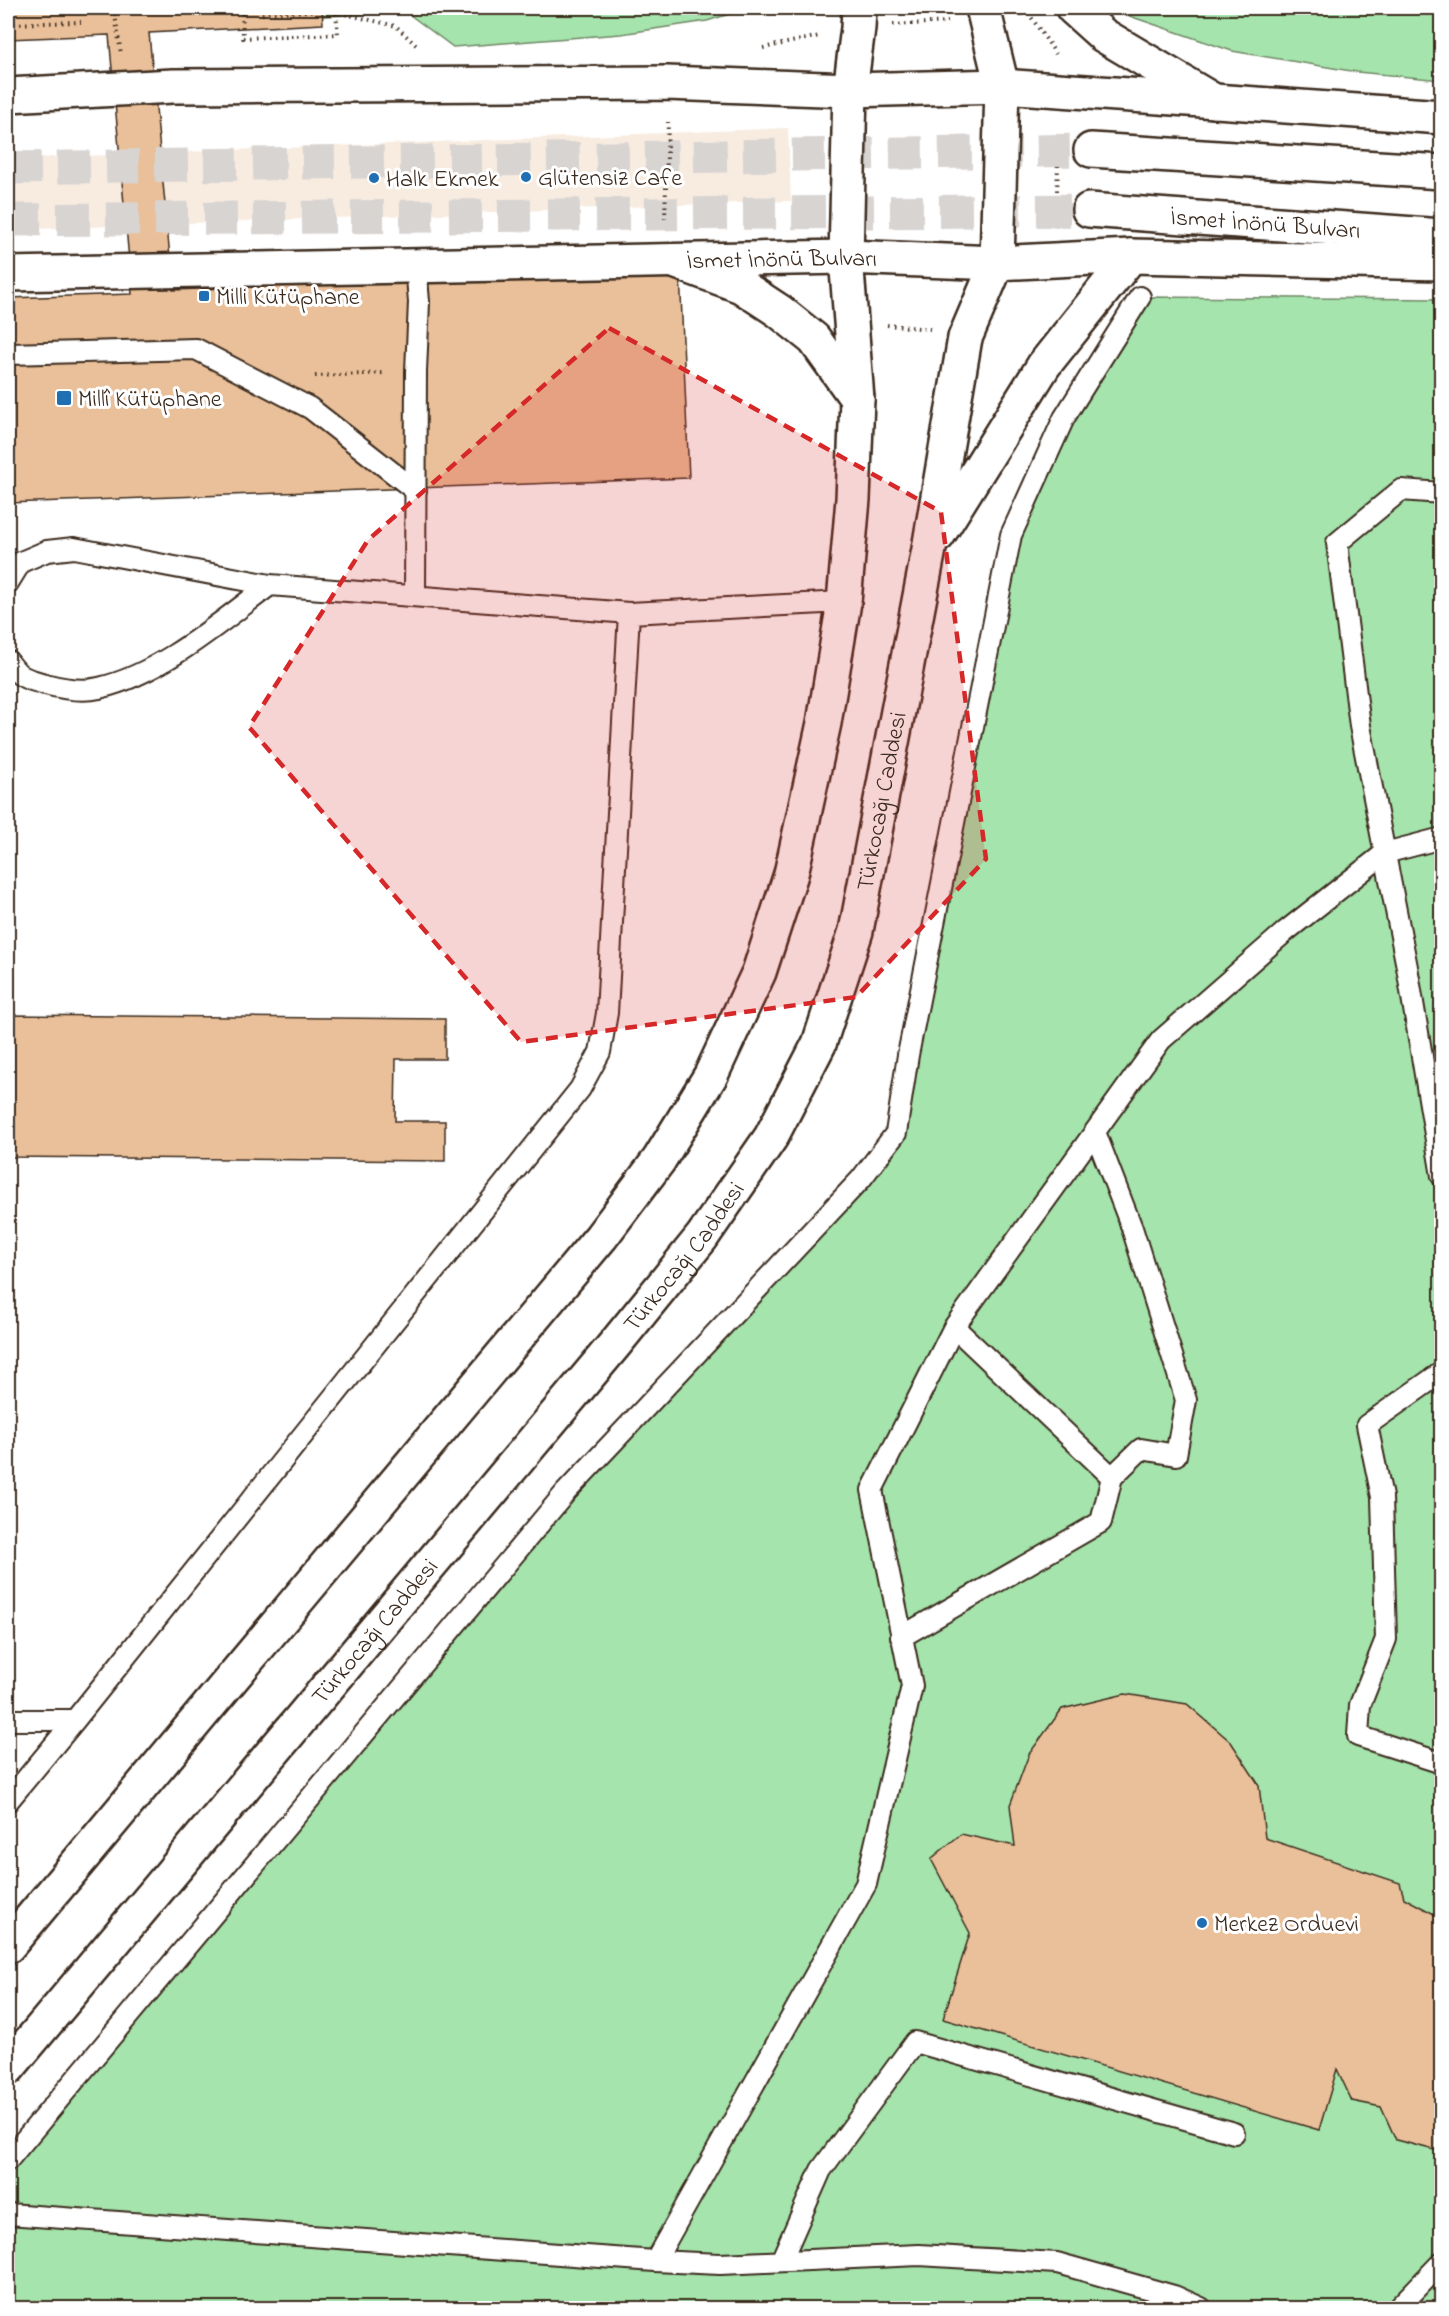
<svg xmlns="http://www.w3.org/2000/svg" width="1449" height="2316" viewBox="0 0 1449 2316" font-family="'Indie Flower',sans-serif">
<style>
.built{fill:#f8ece0}
.green{fill:#a5e4ac;stroke:#708765;stroke-width:1.5}
.building{fill:#e9c099;stroke:#3b2a1e;stroke-width:1.5}
.lines{fill:none;stroke-linecap:round;stroke-linejoin:round}
.primary-tunnel{stroke:#d8d4d2;stroke-width:33;stroke-dasharray:33 16;stroke-linecap:butt}
.service-casing{stroke:#3b2a1e;stroke-width:24}
.secondary-casing{stroke:#3b2a1e;stroke-width:38}
.primary-casing{stroke:#3b2a1e;stroke-width:38}
.path{stroke:#3b2a1e;stroke-width:4;stroke-dasharray:1.5 4.5;stroke-linecap:butt}
.service{stroke:#fff;stroke-width:20}
.secondary{stroke:#fff;stroke-width:33}
.primary{stroke:#fff;stroke-width:33}
.marked{fill:#d62828;fill-opacity:0.2;stroke:#d62828;stroke-width:4.5;stroke-dasharray:12 8;stroke-linejoin:round}
.poi-dot{fill:#1f6fb2;stroke:#fff;stroke-width:2}
.labels{text-anchor:middle;stroke-width:6;stroke-linejoin:round;paint-order:stroke}
.poi-label{font-size:24px;fill:#3b2a1e;stroke:#fff;text-anchor:start}
.street-label{font-size:24px;fill:#3b2a1e;stroke:#fff}
</style>
<rect width="100%" height="100%" fill="#fff"/>
<filter id="ink" filterUnits="userSpaceOnUse"><feTurbulence type="fractalNoise" baseFrequency=".0167" numOctaves="2"/><feDisplacementMap in="SourceGraphic" scale="12" xChannelSelector="R" yChannelSelector="G"/><feConvolveMatrix kernelMatrix="1 2 1 2 8 2 1 2 1" color-interpolation-filters="sRGB"/></filter>
<g filter="url(#ink)">
<!-- built -->
<path class="built" d="M 788,128 L 791,201 L 8,230 L 8,159 Z"/>
<!-- green -->
<path class="green" d="M 242,8 L 749,8 L 707,21 L 621,34 L 453,47 L 406,12 L 242,20 Z
M 1106,8 L 1441,8 L 1441,80 L 1357,72 L 1232,51 Z
M 1140,297 L 1441,299 L 1441,2308 L 8,2308 L 8,2160 L 566,1492 L 896,1133 L 1011,535 Z"/>
<!-- building -->
<path class="building" d="M 8,8 L 322,8 L 323,24 L 149,33 L 173,290 L 680,272 L 689,478 L 8,503 L 8,298 L 132,294 L 109,35 L 8,39 Z
M 8,1015 L 445,1019 L 445,1059 L 396,1059 L 395,1121 L 445,1121 L 445,1161 L 8,1157 Z
M 1125,1694 L 1187,1704 L 1231,1742 L 1259,1785 L 1265,1838 L 1400,1883 L 1404,1898 L 1438,1916 L 1442,1930 L 1442,2152 L 1396,2140 L 1381,2107 L 1352,2101 L 1337,2069 L 1319,2130 L 943,2019 L 970,1933 L 931,1859 L 961,1834 L 1015,1846 L 1010,1805 L 1029,1754 L 1062,1709 Z"/>
<g class="lines">
<!-- primary-tunnel -->
<path class="primary-tunnel" d="M 8,168 L 1091,150
M 8,220 L 1089,210"/>
<defs>
<path id="service" d="M 8,354 L 196,349 L 310,408 L 416,491
M 1442,493 L 1401,490 L 1337,543 L 1360,726 L 1407,967 L 1442,1176
M 8,583 L 21,562 L 47,551 L 74,548 L 270,585 L 629,613
M 415,596 L 416,371 L 419,302 L 416,265
M 8,661 C 22,680 23,677 45,684 C 60,688 83,692 99,688 C 161,674 220,622 270,585
M 954,1327 L 1112,1477
M 1442,1372 L 1367,1425 L 1382,1497 L 1386,1639 L 1360,1705 L 1358,1736 L 1442,1763
M 901,1637 L 1101,1522 L 1112,1477 L 1141,1449 L 1176,1455 L 1186,1400 L 1132,1228 L 1095,1132
M 8,1720 L 75,1720
M 8,1801 L 75,1720 L 580,1089 L 600,1052 L 607,1013 L 629,613 L 844,602
M 8,2160 L 566,1492 L 861,1179 L 896,1133 L 908,1055 L 1011,535 L 1064,418 L 1140,297
M 8,2214 L 655,2261 L 720,2264 L 919,2255 L 1057,2263 L 1174,2296 L 1201,2308
M 655,2261 L 866,1884 L 912,1686 L 872,1490 L 954,1327 L 1161,1040 L 1286,931 L 1385,853 L 1442,838
M 781,2261 L 821,2170 L 915,2042 L 1234,2133
M 1398,2308 L 1442,2262"/>
<g id="secondary">
<path d="M 983,8 L 1002,86"/>
<path d="M 1073,8 L 1103,35 L 1214,101"/>
<path d="M 850,90 L 858,28 L 859,8"/>
<path d="M 674,261 L 741,286 L 779,311 L 814,339 L 857,399"/>
<path d="M 938,535 L 1044,365 L 1131,256"/>
<path d="M 8,1946 L 601,1237 L 659,1160 L 711,1075 L 759,972 L 791,874 L 824,723 L 844,602 L 853,499 L 857,399 L 846,257"/>
<path id="s1" d="M 8,2068 L 615,1344 L 702,1237 L 771,1137 L 819,1044 L 856,931 L 929,549 L 965,338 L 997,263"/>
</g>
<g id="primary">
<path d="M 8,95 L 173,86 L 667,83 L 850,90 L 1002,86 L 1442,117"/>
<path d="M 1091,150 L 1442,172"/>
<path id="s2" d="M 1089,210 L 1442,236"/>
<path d="M 846,257 L 850,90"/>
<path d="M 997,263 L 1002,86"/>
<path id="s3" d="M 8,274 L 846,257 L 997,263 L 1131,256 L 1442,263"/>
</g>
</defs>
<!-- service casing -->
<use href="#service" class="service-casing"/>
<!-- secondary casing -->
<use href="#secondary" class="secondary-casing"/>
<!-- primary casing -->
<use href="#primary" class="primary-casing"/>
<!-- path -->
<path class="path" d="M 114,8 L 121,54
M 242,8 L 243,38 L 338,34 L 336,12
M 1025,8 L 1056,54
M 262,14 L 323,10 L 336,12 L 396,26 L 418,47
M 1021,14 L 1037,12
M 8,24 L 81,22
M 893,25 L 948,22
M 763,48 L 820,36
M 1057,191 L 1058,166
M 665,219 L 668,122
M 887,325 L 930,329
M 315,376 L 385,373"/>
<!-- service -->
<use href="#service" class="service"/>
<!-- secondary -->
<use href="#secondary" class="secondary"/>
<!-- primary -->
<use href="#primary" class="primary"/>
</g>
</g>
<!-- marked area -->
<path class="marked" d="M 609,328 L 941,512 L 986,859 L 856,997 L 521,1042 L 249,727 L 368,540 Z"/>
<!-- markers -->
<g class="poi-dot">
<circle cx="526" cy="177" r="6"/>
<circle cx="374" cy="178" r="6"/>
<rect x="198" y="290" width="12" height="12" rx="3"/>
<rect x="56" y="390" width="16" height="16" rx="3"/>
<circle cx="1202" cy="1923" r="6"/>
</g>
<g class="labels">
<!-- poi labels -->
<g class="poi-label">
<text x="538" y="185">Glütensiz Cafe</text>
<text x="386" y="186">Halk Ekmek</text>
<text x="216" y="304">Milli Kütüphane</text>
<text x="78" y="406">Millî Kütüphane</text>
<text x="1214" y="1931">Merkez Orduevi</text>
</g>
<!-- street labels -->
<g class="street-label">
<text dy="8" stroke="none"><textPath href="#s2" startOffset="177">İsmet İnönü Bulvarı</textPath></text>
<text dy="8" stroke="none"><textPath href="#s3" startOffset="774">İsmet İnönü Bulvarı</textPath></text>
<text dy="8" stroke="none"><textPath href="#s1" startOffset="1560">Türkocağı Caddesi</textPath></text>
<text dy="8" stroke="none"><textPath href="#s1" startOffset="1056">Türkocağı Caddesi</textPath></text>
<text dy="8" stroke="none"><textPath href="#s1" startOffset="570">Türkocağı Caddesi</textPath></text>
</g>
</g>
<!-- margin -->
<rect width="1449" height="2316" fill="none" stroke="#fff" stroke-width="30"/>
<rect x="15" y="15" width="1419" height="2286" fill="none" stroke="#3b2a1e" stroke-width="2" filter="url(#ink)"/>
</svg>
